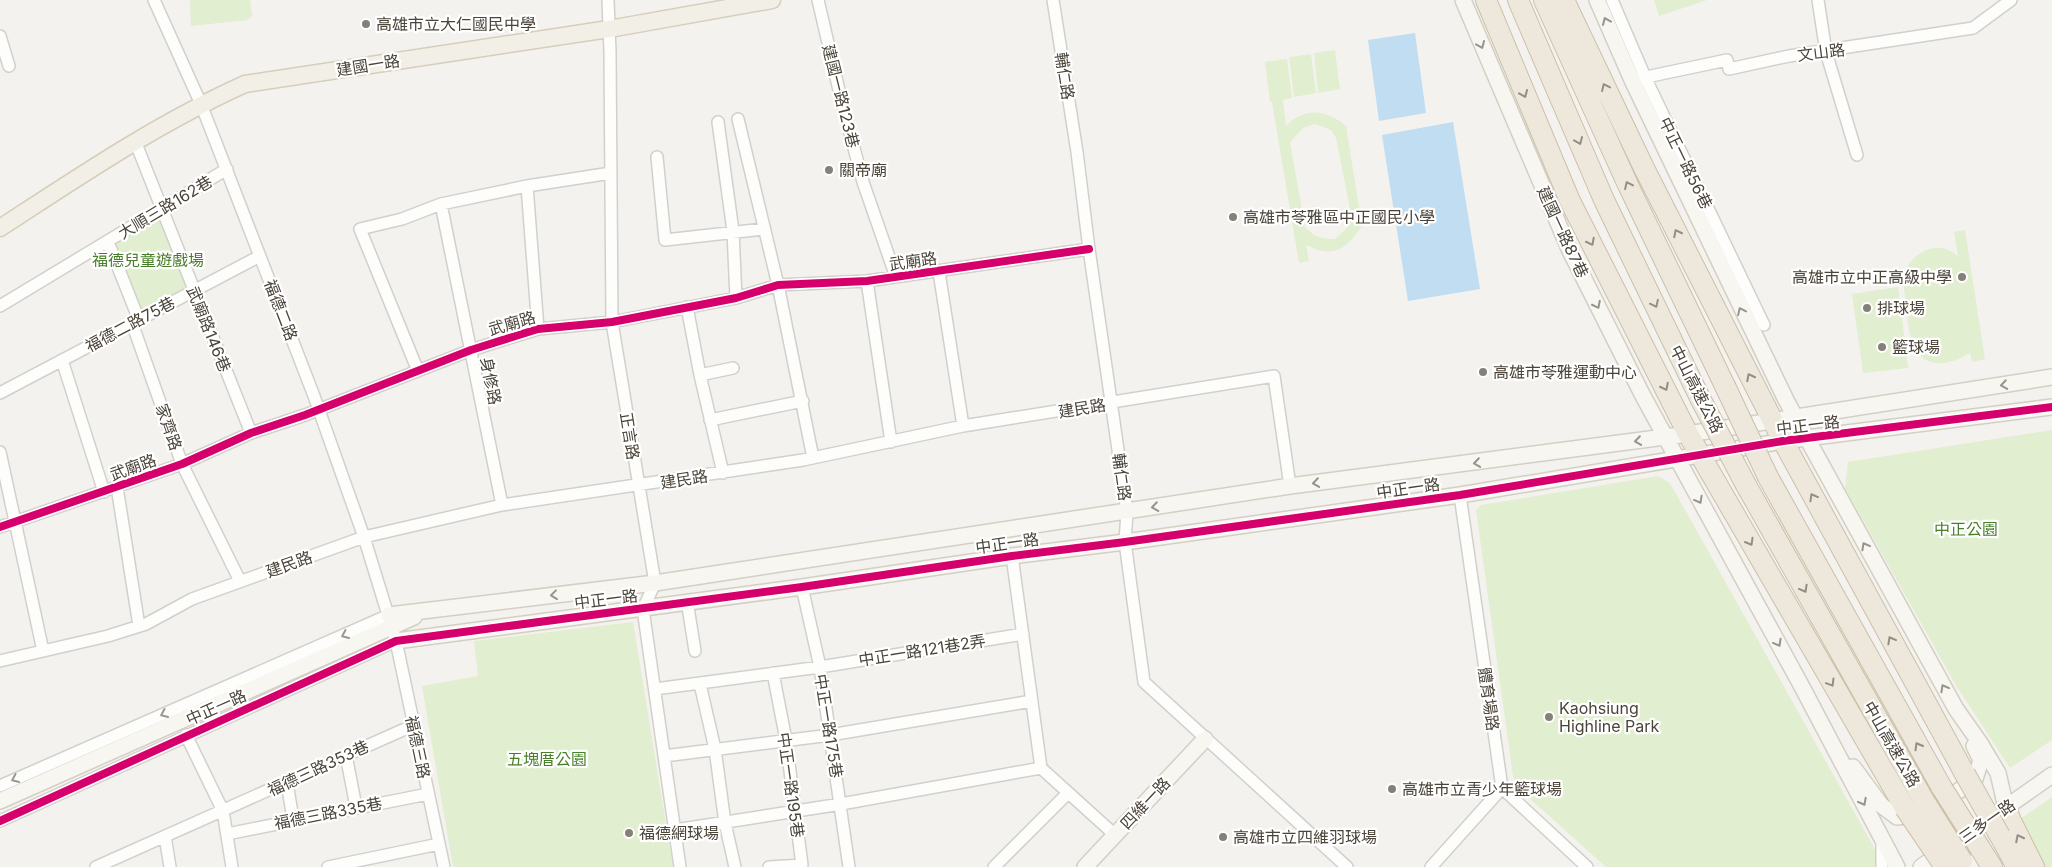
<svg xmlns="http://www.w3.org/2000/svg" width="2052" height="867" viewBox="0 0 2052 867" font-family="Inter,'Noto Sans TC',sans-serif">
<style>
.green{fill:#e1eecf;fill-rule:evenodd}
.water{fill:#c0ddf1}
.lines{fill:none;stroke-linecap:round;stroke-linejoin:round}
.street-casing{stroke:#d2d0cb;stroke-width:14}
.secondary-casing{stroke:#d3cfc5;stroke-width:18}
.primary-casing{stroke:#d6cebb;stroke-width:19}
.highway-casing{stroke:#ccbfa9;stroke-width:22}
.street{stroke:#fdfdfc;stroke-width:11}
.secondary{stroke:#f7f6f1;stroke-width:15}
.primary{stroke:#f2efe6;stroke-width:16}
.highway{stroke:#ede8db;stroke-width:20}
.highway-bridge-casing{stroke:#ccbfa9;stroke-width:22;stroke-linecap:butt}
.highway-bridge{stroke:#ede8db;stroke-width:20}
.cycleway-casing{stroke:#fff;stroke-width:11}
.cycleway{stroke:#d6006c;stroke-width:8}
.oneway{stroke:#98948c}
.oneway2{stroke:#948e82}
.oneway3{stroke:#9b9791}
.poi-dot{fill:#868178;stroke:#fff;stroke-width:2}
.labels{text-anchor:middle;stroke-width:4.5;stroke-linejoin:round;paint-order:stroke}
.poi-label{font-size:16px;fill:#4b4439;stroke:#fff;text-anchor:start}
.street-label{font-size:16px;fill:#4b4439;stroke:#fff}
.park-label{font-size:16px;fill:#4a7f2a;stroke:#fff}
</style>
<rect width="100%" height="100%" fill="#f4f2ee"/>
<!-- green -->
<path class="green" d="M 190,0 L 250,0 L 252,16 L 248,20 L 191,26 Z
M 1654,0 L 1707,0 L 1659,16 Z
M 1335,50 L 1340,89 L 1318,93 L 1314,53 Z
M 1311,54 L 1316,93 L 1294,97 L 1289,57 Z
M 1287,59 L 1292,98 L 1283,100 L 1286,126 C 1304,107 1327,109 1346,126 L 1362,226 C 1346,249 1334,259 1306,245 L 1309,261 L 1299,263 L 1272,102 L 1270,102 L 1265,62 ZM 1315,124 L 1331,130 L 1336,138 L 1352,219 L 1346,229 L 1335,239 C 1321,239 1314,237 1305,227 L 1290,142 L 1303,128 Z
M 161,217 L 188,288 L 140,313 L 113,244 Z
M 1965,230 L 1985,359 L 1972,362 L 1970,353 C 1951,365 1925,371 1913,345 C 1908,335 1905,293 1903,279 C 1905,261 1925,245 1943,248 C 1948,249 1953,253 1958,256 L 1954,232 Z
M 1898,287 L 1908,368 L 1863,373 L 1852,294 Z
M 2052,430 L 2052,740 L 2010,768 L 1957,687 L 1845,488 L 1848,462 Z
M 1658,476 L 1670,483 L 1876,851 L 1875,867 L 1606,867 L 1517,787 L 1513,776 L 1476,510 L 1481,505 Z
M 633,622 L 673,867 L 453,867 L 422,686 L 478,676 L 474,641 Z
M 2052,797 L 2052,867 L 2041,867 L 2016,822 Z"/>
<!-- water -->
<path class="water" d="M 1415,33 L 1426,113 L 1379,121 L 1368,40 Z
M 1453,122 L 1480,289 L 1408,301 L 1382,135 Z"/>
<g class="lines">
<defs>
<path id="street" d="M 154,0 L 201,104 L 314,396 L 364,537 L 396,641 L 444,867
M 608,0 L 610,52 L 612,322 L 655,583 L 643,609 L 680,867
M 818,0 L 842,103 L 863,182 L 896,277
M 1053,0 L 1077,152 L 1089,249 L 1127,512 L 1125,542 L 1144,682 L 1347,867
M 1612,0 L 1645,77 L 1764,325
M 1818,0 L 1826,52 L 1857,155
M 0,36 L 9,66
M 1632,80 L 1727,60 L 1729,69 L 1789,56 L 1973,28 L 2011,0
M 738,119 L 778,285 L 813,458
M 718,122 L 733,231 L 736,298
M 135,141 L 251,433
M 657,157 L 665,240 L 764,229
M 527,186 L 538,329
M 441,204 L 502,505
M 108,242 L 139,320
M 939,272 L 963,426
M 867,281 L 891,442
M 0,306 L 227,169
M 687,307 L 700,375 L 723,473
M 132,323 L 182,464 L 240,581
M 62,360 L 104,492
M 418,371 L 360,229 L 402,219 L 441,204 L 527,186 L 611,173
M 700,375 L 733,368
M 0,393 L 260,256
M 710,420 L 803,401
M 0,452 L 43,651
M 117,487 L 139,626
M 1460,495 L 1502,788 L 1587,867
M 0,527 L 182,464 L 251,433 L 305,415 L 471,350 L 538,329 L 612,322 L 736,298 L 778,285 L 867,281 L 1089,249
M 1012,556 L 1041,768 L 1115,835
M 802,587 L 820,667 L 849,867
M 687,601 L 695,651
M 0,661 L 108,636 L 146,624 L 192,599 L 364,537 L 502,505 L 803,460 L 963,426 L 1274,376 L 1290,486
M 700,684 L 715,749 L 725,823 L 735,867
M 655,689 L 820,667 L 1023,634
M 186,735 L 223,811 L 232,867
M 346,755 L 356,807
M 664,756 L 830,735 L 1032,701
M 287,783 L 293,819
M 0,786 L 389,615
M 0,821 L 396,641
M 675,830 L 841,804 L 1041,768
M 227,834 L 428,794
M 165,836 L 170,867
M 96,867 L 414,725
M 328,867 L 439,844
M 769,867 L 802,865 L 786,740 L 773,673
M 994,867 L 1067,794
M 1431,867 L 1502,788
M 1882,867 L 1882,841"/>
<path id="secondary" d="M 1463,0 L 1570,251 L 1643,396 L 1801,685 L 1897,867
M 1597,0 L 1632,80 L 1786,400 L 1956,709 L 1980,743 L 1998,773 L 2006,808
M 389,615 L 655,583 L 1290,486 L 1688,434 L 2052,377
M 396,641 L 802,587 L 1012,556 L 1125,542 L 1460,495 L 1783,441 L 2052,407
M 1853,767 L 1881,805 L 1897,817 L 1922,814 L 1939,805 L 1975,779 L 1981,760 L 1974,746
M 0,801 L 414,617
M 1085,867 L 1205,739
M 1921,867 L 2052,775"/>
<path id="primary" d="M 0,228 C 80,176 158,123 245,84 L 609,29 L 772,0"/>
<path id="highway" d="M 1486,0 L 1570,201 L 1688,434 L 1905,808
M 1518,0 L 1604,200 L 1700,398
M 1544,0 L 1628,185 L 1725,386
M 1564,0 L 1644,168 L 1783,441 L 1965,774
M 1768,477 L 1942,788
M 1746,485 L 1923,799
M 2006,808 L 2011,821 L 2034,867
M 2000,836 L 2017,867
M 1980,848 L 1992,867"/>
</defs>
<!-- street casing -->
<use href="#street" class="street-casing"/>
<!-- secondary casing -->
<use href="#secondary" class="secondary-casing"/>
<!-- primary casing -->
<use href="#primary" class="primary-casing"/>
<!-- highway casing -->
<use href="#highway" class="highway-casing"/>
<!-- street -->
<use href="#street" class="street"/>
<!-- secondary -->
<use href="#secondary" class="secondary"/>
<!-- primary -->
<use href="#primary" class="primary"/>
<!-- highway -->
<use href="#highway" class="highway"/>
<defs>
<path id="highway-bridge" d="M 1725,386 L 1768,477
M 1700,398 L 1746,485
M 1965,774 L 2000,836
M 1942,788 L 1980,848
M 1923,799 L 1962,861
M 1905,808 L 1945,867"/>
</defs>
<!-- highway-bridge casing -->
<use href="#highway-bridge" class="highway-bridge-casing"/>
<!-- highway-bridge -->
<use href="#highway-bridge" class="highway-bridge"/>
<defs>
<path id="cycleway" d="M 0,527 L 182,464 L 251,433 L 305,415 L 471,350 L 538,329 L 612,322 L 736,298 L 778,285 L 867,281 L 1089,249
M 0,821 L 396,641 L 802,587 L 1012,556 L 1125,542 L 1460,495 L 1783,441 L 2052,407"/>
</defs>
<!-- cycleway casing -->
<use href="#cycleway" class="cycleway-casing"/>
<!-- cycleway -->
<use href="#cycleway" class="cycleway"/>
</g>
<!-- one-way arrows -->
<defs><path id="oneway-chevron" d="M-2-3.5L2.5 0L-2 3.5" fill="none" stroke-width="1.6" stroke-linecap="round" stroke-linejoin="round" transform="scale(1.25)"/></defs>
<g class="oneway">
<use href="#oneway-chevron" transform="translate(1606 21) rotate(-113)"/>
<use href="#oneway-chevron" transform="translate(1481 45) rotate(67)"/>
<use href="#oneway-chevron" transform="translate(1597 305) rotate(63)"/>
<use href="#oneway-chevron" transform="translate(1741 311) rotate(-115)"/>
<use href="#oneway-chevron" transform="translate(2004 385) rotate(171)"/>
<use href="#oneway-chevron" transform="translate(1638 441) rotate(172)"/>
<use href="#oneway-chevron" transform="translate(1477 463) rotate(172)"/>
<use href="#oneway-chevron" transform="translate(1316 483) rotate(172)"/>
<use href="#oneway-chevron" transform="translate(1699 500) rotate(61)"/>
<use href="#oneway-chevron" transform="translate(1155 507) rotate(171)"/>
<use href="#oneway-chevron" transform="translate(1865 546) rotate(-119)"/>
<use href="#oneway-chevron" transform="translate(554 595) rotate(173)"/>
<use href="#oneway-chevron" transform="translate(1778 643) rotate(61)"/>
<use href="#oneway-chevron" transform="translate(1944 688) rotate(-119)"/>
<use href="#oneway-chevron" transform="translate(1863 802) rotate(62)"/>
</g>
<g class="oneway2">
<use href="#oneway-chevron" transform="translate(1605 87) rotate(-115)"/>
<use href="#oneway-chevron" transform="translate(1524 94) rotate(67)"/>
<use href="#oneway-chevron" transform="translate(1579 141) rotate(67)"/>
<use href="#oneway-chevron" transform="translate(1628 185) rotate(-115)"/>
<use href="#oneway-chevron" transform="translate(1677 233) rotate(-117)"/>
<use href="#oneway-chevron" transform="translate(1591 242) rotate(63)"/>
<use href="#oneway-chevron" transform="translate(1655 304) rotate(64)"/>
<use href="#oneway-chevron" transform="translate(1750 377) rotate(-117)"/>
<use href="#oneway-chevron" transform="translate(1665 387) rotate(63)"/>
<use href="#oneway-chevron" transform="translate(1813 497) rotate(-119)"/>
<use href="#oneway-chevron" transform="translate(1750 542) rotate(60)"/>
<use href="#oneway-chevron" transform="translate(1804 589) rotate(61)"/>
<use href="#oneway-chevron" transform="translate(1891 640) rotate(-119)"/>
<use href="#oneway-chevron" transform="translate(1831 683) rotate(59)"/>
<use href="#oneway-chevron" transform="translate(1918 746) rotate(-120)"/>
<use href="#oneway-chevron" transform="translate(2019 838) rotate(-117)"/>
</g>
<g class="oneway3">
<use href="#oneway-chevron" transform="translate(345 635) rotate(156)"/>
<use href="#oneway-chevron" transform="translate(164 714) rotate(156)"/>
<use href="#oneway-chevron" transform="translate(15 779) rotate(156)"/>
</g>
<!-- markers -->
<g class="poi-dot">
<circle cx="366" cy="24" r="5"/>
<circle cx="829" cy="170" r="5"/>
<circle cx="1233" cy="217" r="5"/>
<circle cx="1962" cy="277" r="5"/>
<circle cx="1867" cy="308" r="5"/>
<circle cx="1882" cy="347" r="5"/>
<circle cx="1483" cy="372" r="5"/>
<circle cx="1549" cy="717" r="5"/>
<circle cx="1392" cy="789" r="5"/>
<circle cx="629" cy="833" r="5"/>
<circle cx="1223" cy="837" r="5"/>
</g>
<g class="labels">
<!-- poi labels -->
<g class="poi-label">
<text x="376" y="30">高雄市立大仁國民中學</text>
<text x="839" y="176">關帝廟</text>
<text x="1243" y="223">高雄市苓雅區中正國民小學</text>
<text x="1952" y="283" text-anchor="end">高雄市立中正高級中學</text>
<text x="1877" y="314">排球場</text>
<text x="1892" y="353">籃球場</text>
<text x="1493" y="378">高雄市苓雅運動中心</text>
<text x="1559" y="714">Kaohsiung<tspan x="1559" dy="18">Highline Park</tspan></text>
<text x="1402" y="795">高雄市立青少年籃球場</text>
<text x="639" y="839">福德網球場</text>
<text x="1233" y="843">高雄市立四維羽球場</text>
</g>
<!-- street labels -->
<g class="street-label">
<text transform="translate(1821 52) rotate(-7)" y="6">文山路</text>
<text transform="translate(368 65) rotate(-9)" y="6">建國一路</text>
<text transform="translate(1065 76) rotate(81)" y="6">輔仁路</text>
<text transform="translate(841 96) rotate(76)" y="6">建國一路123巷</text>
<text transform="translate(1686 163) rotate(64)" y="6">中正一路56巷</text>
<text transform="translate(165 207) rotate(-31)" y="6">大順三路162巷</text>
<text transform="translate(1563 232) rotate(65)" y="6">建國一路87巷</text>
<text transform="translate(913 261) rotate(-8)" y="6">武廟路</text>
<text transform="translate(281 310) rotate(69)" y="6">福德二路</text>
<text transform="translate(512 323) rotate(-16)" y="6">武廟路</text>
<text transform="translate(130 324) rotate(-28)" y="6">福德二路75巷</text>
<text transform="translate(209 329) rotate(68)" y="6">武廟路146巷</text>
<text transform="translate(491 381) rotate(79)" y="6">身修路</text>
<text transform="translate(1697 389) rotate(63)" y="6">中山高速公路</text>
<text transform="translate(1082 408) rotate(-9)" y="6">建民路</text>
<text transform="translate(1808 425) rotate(-7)" y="6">中正一路</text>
<text transform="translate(169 427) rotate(71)" y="6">家齊路</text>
<text transform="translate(630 436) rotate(81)" y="6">正言路</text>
<text transform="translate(133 467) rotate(-20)" y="6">武廟路</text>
<text transform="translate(1122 477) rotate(82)" y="6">輔仁路</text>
<text transform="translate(684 479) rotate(-9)" y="6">建民路</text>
<text transform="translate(1408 488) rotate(-8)" y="6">中正一路</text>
<text transform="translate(1007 543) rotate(-8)" y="6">中正一路</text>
<text transform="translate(289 564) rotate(-20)" y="6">建民路</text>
<text transform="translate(606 599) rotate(-7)" y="6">中正一路</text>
<text transform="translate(922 650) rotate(-9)" y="6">中正一路121巷2弄</text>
<text transform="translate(1489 699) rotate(82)" y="6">體育場路</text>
<text transform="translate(216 707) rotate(-24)" y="6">中正一路</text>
<text transform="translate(829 726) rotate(81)" y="6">中正一路175巷</text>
<text transform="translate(1892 744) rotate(60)" y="6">中山高速公路</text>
<text transform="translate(418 747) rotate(78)" y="6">福德三路</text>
<text transform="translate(318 768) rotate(-25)" y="6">福德三路353巷</text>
<text transform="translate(791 785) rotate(82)" y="6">中正一路195巷</text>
<text transform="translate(1145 803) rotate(-47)" y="6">四維一路</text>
<text transform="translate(328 813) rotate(-11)" y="6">福德三路335巷</text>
<text transform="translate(1987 821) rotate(-35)" y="6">三多一路</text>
</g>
<!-- park labels -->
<g class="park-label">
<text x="148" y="266">福德兒童遊戲場</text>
<text x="1966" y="535">中正公園</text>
<text x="547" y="765">五塊厝公園</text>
</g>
</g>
</svg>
